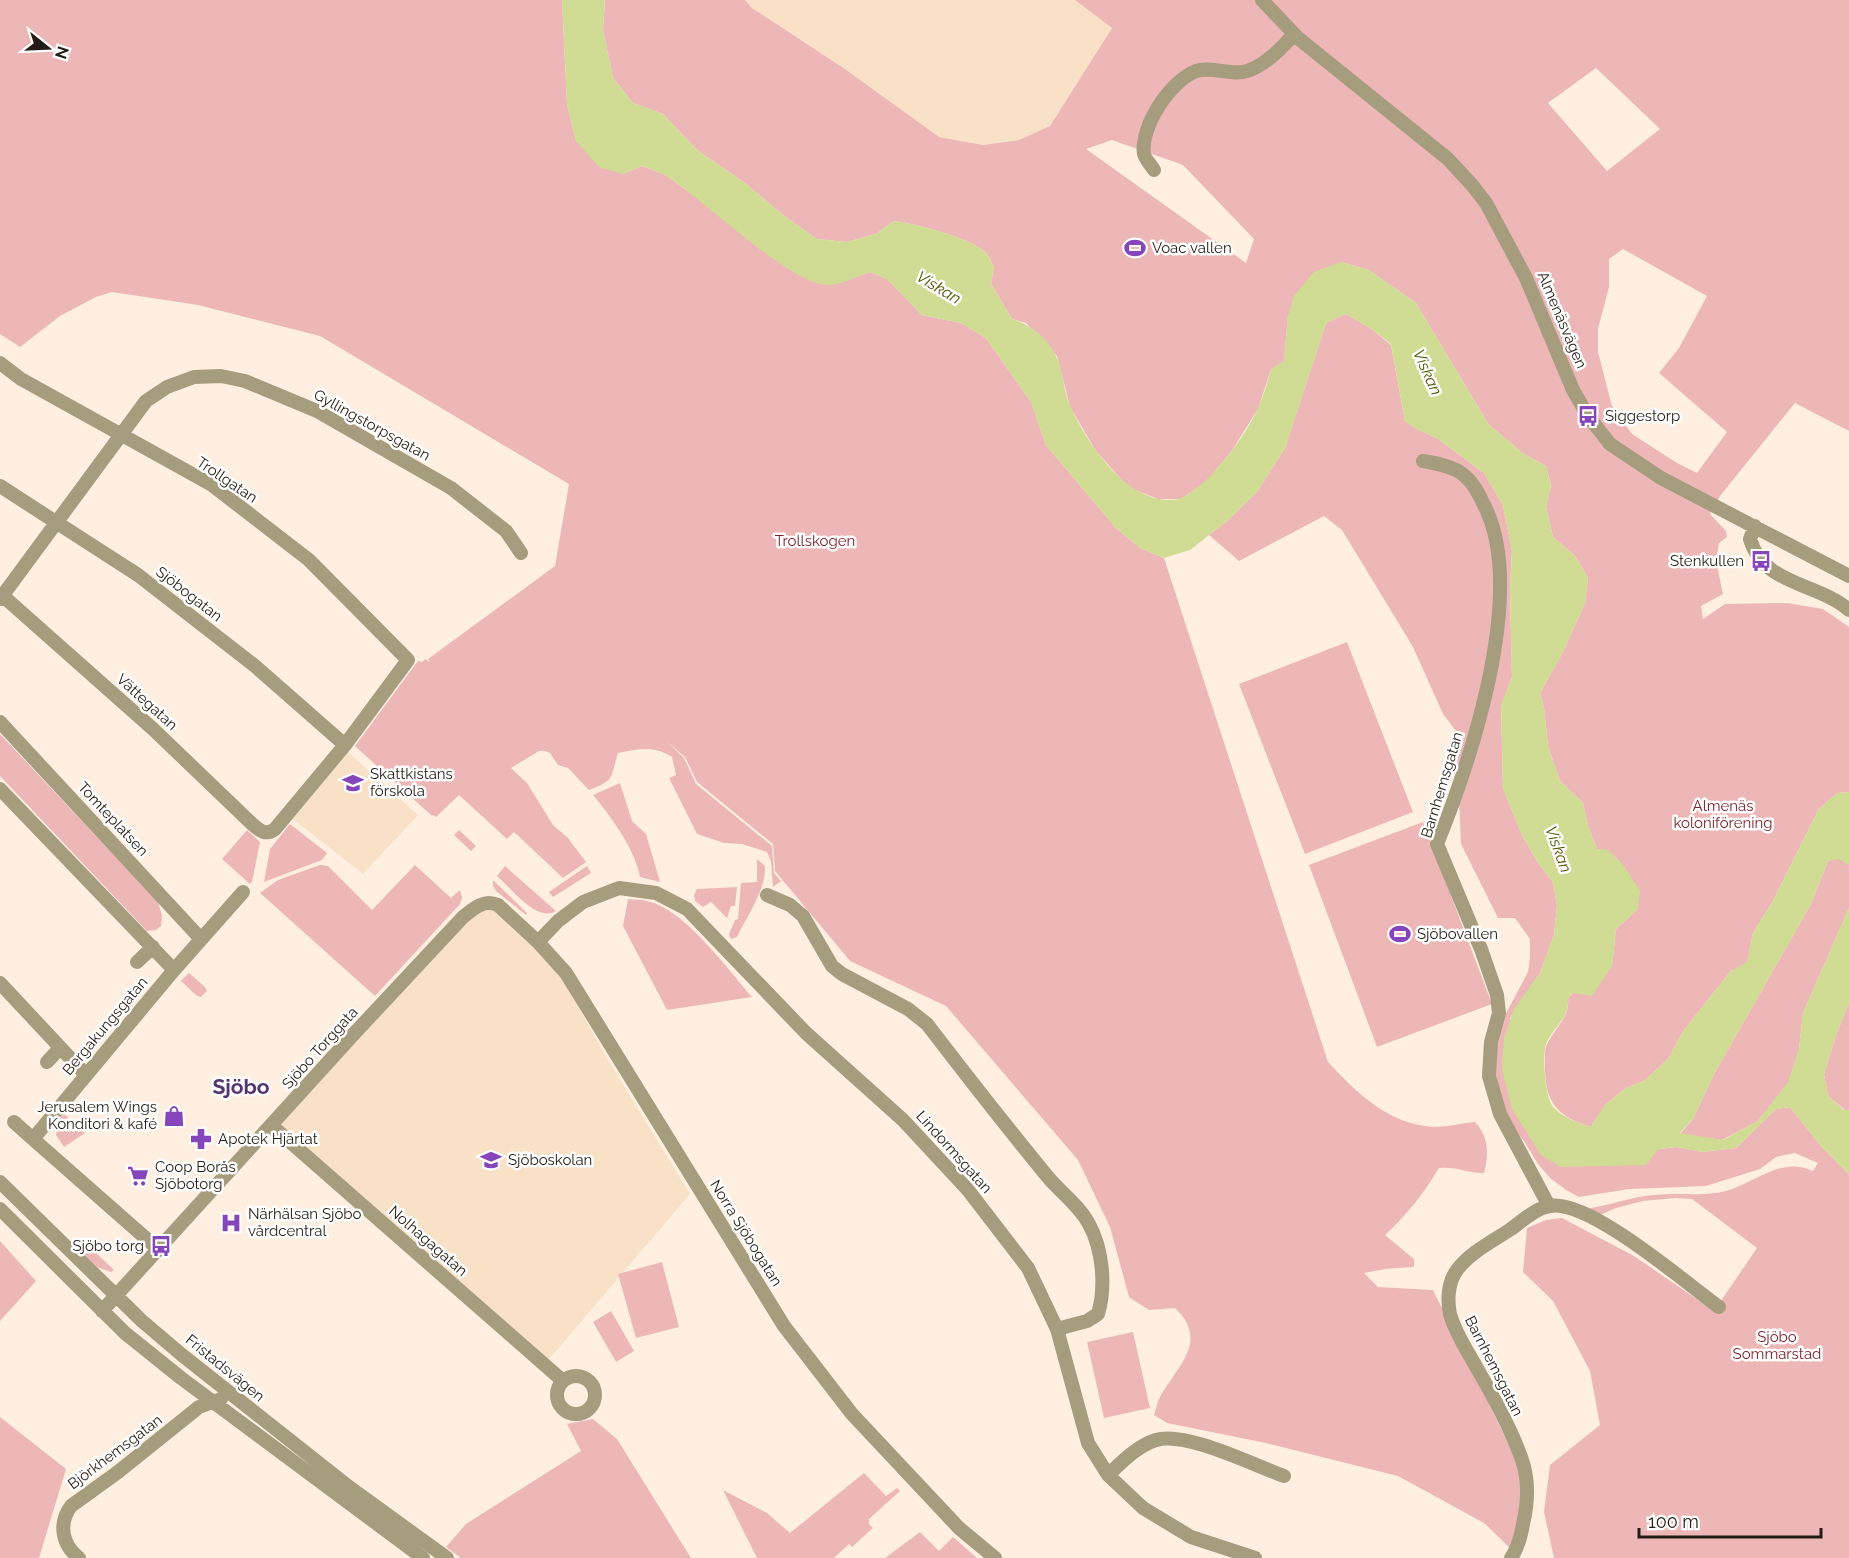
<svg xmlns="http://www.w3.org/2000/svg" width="1849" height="1558" viewBox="0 0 1849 1558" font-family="Raleway,sans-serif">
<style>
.built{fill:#f9e1c8}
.green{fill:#ecb7b6;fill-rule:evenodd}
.water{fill:#d0dc94}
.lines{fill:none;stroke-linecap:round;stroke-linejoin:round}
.minor{stroke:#a69c7e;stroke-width:14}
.labels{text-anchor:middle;stroke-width:5;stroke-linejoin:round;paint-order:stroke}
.poi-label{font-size:15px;fill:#231d16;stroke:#fff;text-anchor:start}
.street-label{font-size:15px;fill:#231d16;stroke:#fff}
.park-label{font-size:15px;fill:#791e29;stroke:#fff}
.water-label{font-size:16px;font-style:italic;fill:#4f5800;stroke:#fff}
.district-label{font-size:21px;font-weight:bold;fill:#533570;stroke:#fff}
</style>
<rect width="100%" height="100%" fill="#feefe0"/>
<!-- built -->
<path class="built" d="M 745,0 L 1075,0 L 1112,28 L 1050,126 L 1019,140 L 983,145 L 939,137 L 845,69 L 752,8 Z
M 348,752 L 418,815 L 363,874 L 293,819 Z
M 494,909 L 532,944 L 562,977 L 602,1050 L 690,1194 L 545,1364 L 275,1127 L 474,913 Z"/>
<!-- green -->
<path class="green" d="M 0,0 L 562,0 L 567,104 L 576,141 L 623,174 L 642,166 L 666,175 L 710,208 L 760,249 L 830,285 L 870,272 L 887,279 L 922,315 L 961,323 L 986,338 L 1031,402 L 1046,445 L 1116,528 L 1140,548 L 1164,558 L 1328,1062 C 1357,1093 1388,1124 1433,1127 C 1447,1127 1462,1123 1475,1122 C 1489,1137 1489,1154 1484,1173 C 1467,1173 1455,1166 1439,1168 C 1424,1193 1407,1215 1385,1235 L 1414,1259 L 1414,1267 L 1385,1269 L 1364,1273 L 1378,1287 L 1433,1290 L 1521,1469 C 1522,1497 1519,1521 1510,1548 L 1484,1523 L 1398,1476 L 1266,1443 L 1167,1423 L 1154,1415 C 1156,1409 1157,1402 1160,1397 C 1177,1366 1210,1341 1175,1308 L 1149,1310 L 1129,1297 L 1110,1227 L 1078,1160 L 946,1006 L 850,961 L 775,871 L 773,844 L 697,782 L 685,757 L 666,741 L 684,758 L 696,784 L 772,846 L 774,873 L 781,881 L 773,887 L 771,861 L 767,852 L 742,844 L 724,843 L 697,834 L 669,778 L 676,775 L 672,757 C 653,745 639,749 618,753 C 610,778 616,780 589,790 L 568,768 L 558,765 L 550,753 L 545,751 L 539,751 L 511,768 L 527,783 L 553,825 L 568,838 L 586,862 L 563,878 L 514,832 L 507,839 L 459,795 L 436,817 L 433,815 L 432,816 L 355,746 L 418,661 L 422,662 L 425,659 L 430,662 L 428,659 L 555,566 L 569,484 L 320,336 L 198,305 L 112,292 L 96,297 L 60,316 L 20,347 L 0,334 Z
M 605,0 L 745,0 L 752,8 L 845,69 L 939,137 L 983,145 L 1019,140 L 1050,126 L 1112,28 L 1075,0 L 1849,0 L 1849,431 L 1795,403 L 1720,496 L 1710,514 L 1726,531 L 1727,537 L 1719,543 L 1716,561 L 1723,594 L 1701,606 L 1703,619 L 1725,604 L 1787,603 L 1823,609 L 1849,627 L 1849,792 L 1837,793 L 1819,809 L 1773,901 L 1753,933 L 1747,963 L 1731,971 L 1684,1030 L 1668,1059 L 1644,1081 L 1626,1088 L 1605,1105 L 1591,1127 C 1558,1117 1545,1103 1545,1067 C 1545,1060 1544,1050 1547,1044 C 1555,1028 1570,1017 1568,998 L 1573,993 L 1612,966 L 1616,929 L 1638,909 C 1630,886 1626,852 1597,849 L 1588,826 L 1583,803 L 1560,781 L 1548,746 L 1544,708 L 1540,693 L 1564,650 L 1585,603 L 1588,578 L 1575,556 L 1553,537 L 1546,507 L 1551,485 L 1546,466 L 1524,454 L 1489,425 L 1416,303 L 1369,270 L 1341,262 L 1288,316 L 1284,362 L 1271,369 L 1258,409 L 1231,452 L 1206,482 L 1181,499 L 1158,499 L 1128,487 L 1096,451 L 1070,407 L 1057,356 L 1026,323 L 1012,319 L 991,284 L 994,267 C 991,262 988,254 984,251 C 969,238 914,223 894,221 L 876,234 L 847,242 L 817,239 L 783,215 L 745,183 L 697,150 L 663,114 L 633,103 L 613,78 L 603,30 ZM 1596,68 L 1660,129 L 1607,171 L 1548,103 ZM 1112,140 L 1183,165 L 1254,239 L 1246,263 L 1086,149 ZM 1623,249 L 1707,296 L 1679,348 L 1659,373 L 1727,432 L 1697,473 L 1677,463 L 1632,434 L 1612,406 L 1598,352 L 1598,329 L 1609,287 L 1609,259 Z
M 1346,314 L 1373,330 L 1391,345 L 1405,421 L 1415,428 L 1438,439 L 1484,473 L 1503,505 L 1512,551 L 1510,589 L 1512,677 L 1501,706 L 1503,788 L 1522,835 L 1538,863 L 1553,882 L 1557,906 L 1554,935 L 1540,973 L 1510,1018 L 1541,1155 L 1658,1149 L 1677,1147 L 1702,1152 L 1736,1148 L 1776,1109 L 1790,1107 L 1821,1146 L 1849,1174 L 1849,1558 L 1554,1558 L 1544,1512 L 1550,1465 L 1600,1425 L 1590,1371 L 1553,1301 L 1523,1272 L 1527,1228 L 1546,1220 L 1562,1218 L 1634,1256 L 1714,1311 L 1757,1248 L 1692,1199 L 1675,1198 L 1643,1201 L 1616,1208 L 1598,1216 L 1582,1209 C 1606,1207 1629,1197 1654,1195 C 1680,1192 1707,1198 1732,1189 C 1760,1179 1783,1157 1813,1171 L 1818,1163 L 1795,1153 L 1776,1157 L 1760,1169 L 1706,1186 L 1629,1189 L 1579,1197 L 1566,1190 L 1550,1178 L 1538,1164 L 1524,1141 L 1512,1128 L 1499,1091 L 1496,1073 L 1497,1048 L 1503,1019 L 1528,972 L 1530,958 L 1530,939 L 1515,918 L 1498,918 L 1461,844 L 1456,731 L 1443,714 L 1413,647 L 1342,530 L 1324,516 L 1239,561 L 1209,535 L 1227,521 L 1257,492 L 1285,448 L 1326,323 Z
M 1347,642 L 1413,812 L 1305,854 L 1239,684 Z
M 0,734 L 158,902 L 162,916 L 161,926 L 156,930 L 147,931 L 0,776 Z
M 620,783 L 632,821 L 646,834 L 660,882 L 640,877 C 636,851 610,815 593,795 Z
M 1423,822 L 1492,1004 L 1377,1047 L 1309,865 Z
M 290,824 L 327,853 L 322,860 L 264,882 L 270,849 Z
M 247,830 L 260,842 L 252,882 L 250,884 L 222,859 Z
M 459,830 L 476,846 L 471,851 L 454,835 Z
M 1839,858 L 1849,865 L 1849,908 L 1803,1013 L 1799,1049 L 1789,1082 L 1758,1121 L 1722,1140 L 1680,1134 L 1693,1119 L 1714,1074 L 1811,904 L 1828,861 Z
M 757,859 L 765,866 C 766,890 747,916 737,937 L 731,939 L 729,934 L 735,920 L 738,919 L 741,883 L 757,882 Z
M 320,865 L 328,866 L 372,910 L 415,865 L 451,898 L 460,890 L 462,898 L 460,904 L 375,996 L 260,893 L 278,880 Z
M 505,866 L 556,911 C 537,923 511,888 497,876 Z
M 587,866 L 591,873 L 553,897 L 549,892 Z
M 493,880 L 527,913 L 526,915 L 496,891 L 493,886 Z
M 737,887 L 735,906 L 731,906 L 727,918 L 711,902 L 703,907 L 695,901 L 694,895 L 697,889 Z
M 628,899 C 634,900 641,899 647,901 C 684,909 727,968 752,997 L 667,1010 L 623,926 Z
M 189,973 L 205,987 L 207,991 L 201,997 L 197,996 L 181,981 Z
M 1849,1003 L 1849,1110 L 1845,1110 L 1828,1096 L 1824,1074 L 1836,1035 Z
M 64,1114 L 85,1133 L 64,1147 L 56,1135 L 59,1120 Z
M 0,1241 L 36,1281 L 0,1321 Z
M 78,1249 L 95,1252 L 114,1270 L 111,1272 L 97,1267 Z
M 662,1262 L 679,1327 L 636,1338 L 618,1274 Z
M 611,1311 L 634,1351 L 616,1362 L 593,1322 Z
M 1133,1332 L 1150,1408 L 1104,1418 L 1087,1342 Z
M 0,1417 L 66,1469 L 39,1558 L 0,1558 Z
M 593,1419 L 617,1439 L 691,1558 L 461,1558 L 446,1547 L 466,1524 L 581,1451 L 567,1424 Z
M 864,1473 L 886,1496 L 897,1488 L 900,1491 L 869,1519 L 869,1524 L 873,1528 L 852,1547 L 849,1544 L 834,1558 L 757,1558 L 723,1490 L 767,1513 L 790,1533 Z
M 920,1532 L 939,1551 L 953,1537 L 977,1558 L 885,1558 Z"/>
<!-- water -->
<path class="water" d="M 562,0 L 605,0 L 603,30 L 613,78 L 633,103 L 663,114 L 697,150 L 745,183 L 783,215 L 817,239 L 847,242 L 876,234 L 894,221 C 914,223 969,238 984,251 C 988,254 991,262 994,267 L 991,284 L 1012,319 C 1031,325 1047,337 1056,356 C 1064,372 1063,392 1071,408 C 1089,446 1130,508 1179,499 C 1184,498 1190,493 1194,490 C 1216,475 1248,432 1258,408 C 1264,396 1267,382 1271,369 L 1284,361 L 1288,316 L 1294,296 L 1314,272 L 1341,262 L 1369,270 L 1416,303 L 1489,425 L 1524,454 L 1546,466 L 1551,485 L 1546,507 L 1553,537 L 1575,556 L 1588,578 L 1585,603 L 1564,650 L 1540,693 L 1544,708 L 1548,746 L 1560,781 L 1583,803 L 1588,826 L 1597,849 L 1608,850 L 1624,866 L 1640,891 L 1638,909 L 1616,929 L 1612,966 L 1592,996 L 1573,993 L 1568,998 C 1570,1021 1549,1029 1545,1048 C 1543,1061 1545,1098 1554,1108 C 1564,1118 1578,1123 1591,1127 L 1605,1105 L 1626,1088 L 1644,1081 L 1668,1059 L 1684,1030 L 1731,971 L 1747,962 L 1753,933 L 1773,901 L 1819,809 L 1837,793 L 1849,792 L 1849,865 L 1839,859 L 1828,861 L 1811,904 L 1714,1074 L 1693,1119 L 1680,1133 L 1723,1140 L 1758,1121 L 1788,1082 L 1799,1049 L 1803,1013 L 1849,908 L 1849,1003 L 1836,1035 L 1824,1074 L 1828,1096 L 1844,1110 L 1849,1110 L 1849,1174 L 1821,1146 L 1790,1107 L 1776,1109 L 1736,1148 L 1702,1152 L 1677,1147 L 1658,1149 L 1646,1165 L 1561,1167 L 1541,1155 L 1512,1109 L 1502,1069 L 1504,1038 L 1514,1009 L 1540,973 L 1554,935 L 1557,906 L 1553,882 L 1538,863 L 1522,835 L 1503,788 L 1501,706 L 1512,677 L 1510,589 L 1512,551 L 1503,505 L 1484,473 L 1438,439 L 1415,428 L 1405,421 L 1391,344 L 1373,330 L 1346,314 L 1326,323 L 1285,448 L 1257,492 L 1227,521 L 1190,550 L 1164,558 L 1140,548 L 1116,528 L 1046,445 L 1031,402 L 986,338 L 961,323 L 922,315 L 887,279 L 870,272 C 858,276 843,284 830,285 C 794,288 703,199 668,177 C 660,172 651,169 642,166 L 623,174 L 599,167 L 576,141 L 567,104 Z"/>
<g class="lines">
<!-- minor -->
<path class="minor" d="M 1262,0 L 1298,38 L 1448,159 L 1472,185 L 1486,203 L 1526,278 L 1573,390 L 1588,416 L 1610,444 L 1661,478 L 1849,576
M 1154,170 C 1151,165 1145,159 1144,154 C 1140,127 1170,81 1196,71 C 1211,66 1233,76 1247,71 C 1264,66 1283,47 1294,34
M 0,363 L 21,379 L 212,485 L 309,560 L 408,660 L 345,745 L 275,829 C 265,837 258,829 250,822 L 153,729 L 3,596
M 1423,461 C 1435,463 1447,465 1458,471 C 1471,479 1477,490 1483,503 C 1529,588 1471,760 1437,844 L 1481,949 L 1497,995 L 1499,1013 L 1491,1042 L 1489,1076 L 1500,1114 L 1549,1206
M 0,486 L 138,575 L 255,666 L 345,745
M 1755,526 L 1750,539 C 1764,586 1817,582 1849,610
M 0,599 L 146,401 L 167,387 L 194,377 L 221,376 L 245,381 L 317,411 L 451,488 L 506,531 L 521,553
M 0,722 L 201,939
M 0,789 L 174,970
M 767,895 L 790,905 L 803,916 L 832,966 L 842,974 L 908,1009 L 927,1024 C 966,1075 1006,1126 1047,1176 C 1061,1193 1079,1205 1089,1224 C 1103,1250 1106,1287 1098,1314 L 1087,1321 L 1057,1329
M 538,942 L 558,921 L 583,902 L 619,888 L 656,893 L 687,909 L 806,1033 L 903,1120 L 968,1190 L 1028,1268 L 1057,1329 L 1088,1443 L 1108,1475 L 1143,1508 L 1191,1537 L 1255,1558
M 137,962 L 153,947
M 0,983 L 86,1075
M 47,1062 L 60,1048
M 14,1122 L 33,1139
M 272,1126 L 563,1381
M 0,1182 L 142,1321 L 182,1355 L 349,1487 L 447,1558
M 0,1209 L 125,1333 L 181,1378 L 423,1558
M 158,1249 L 33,1139 L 174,970 L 243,892
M 102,1311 L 351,1037 L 463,917 C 474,908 484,899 498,905 L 538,942 L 566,973 L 784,1326 L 852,1414 L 959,1528 L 995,1558
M557 1395a19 19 0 1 1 38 0a19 19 0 1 1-38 0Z
M 1108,1475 C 1122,1462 1137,1446 1156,1440 C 1186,1431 1253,1465 1284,1476
M 79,1558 C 62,1545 58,1524 71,1506 L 118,1472 L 199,1407 L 221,1399
M 1511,1558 C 1518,1548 1521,1536 1523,1524 C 1528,1503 1529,1478 1521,1457 C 1509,1424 1491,1393 1474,1363 C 1465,1347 1455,1332 1450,1314 C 1447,1300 1448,1282 1457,1270 C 1469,1253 1493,1241 1511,1229 C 1522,1221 1536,1208 1550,1206 C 1589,1199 1686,1283 1719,1307"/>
</g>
<!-- icons -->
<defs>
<symbol id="stadium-bare" viewBox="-9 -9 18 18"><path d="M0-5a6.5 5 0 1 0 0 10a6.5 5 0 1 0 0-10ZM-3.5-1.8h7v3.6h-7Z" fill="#8646bb" stroke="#fff" stroke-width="2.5" paint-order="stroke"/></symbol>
<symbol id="bus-bare" viewBox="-9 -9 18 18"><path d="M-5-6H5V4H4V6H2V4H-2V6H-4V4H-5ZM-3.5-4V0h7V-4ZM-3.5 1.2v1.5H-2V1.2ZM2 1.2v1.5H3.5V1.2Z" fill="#8646bb" stroke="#fff" stroke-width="2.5" paint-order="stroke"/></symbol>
<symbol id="school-bare" viewBox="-9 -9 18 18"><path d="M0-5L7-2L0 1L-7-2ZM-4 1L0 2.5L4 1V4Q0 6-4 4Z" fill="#8646bb" stroke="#fff" stroke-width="2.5" paint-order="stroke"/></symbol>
<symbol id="shop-bare" viewBox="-9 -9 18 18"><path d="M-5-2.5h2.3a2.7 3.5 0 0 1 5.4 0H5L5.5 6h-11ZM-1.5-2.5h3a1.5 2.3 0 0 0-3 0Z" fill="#8646bb" stroke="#fff" stroke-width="2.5" paint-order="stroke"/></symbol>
<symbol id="pharmacy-bare" viewBox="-9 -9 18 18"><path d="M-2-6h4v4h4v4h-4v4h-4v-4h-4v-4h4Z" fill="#8646bb" stroke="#fff" stroke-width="2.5" paint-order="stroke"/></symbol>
<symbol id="supermarket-bare" viewBox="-9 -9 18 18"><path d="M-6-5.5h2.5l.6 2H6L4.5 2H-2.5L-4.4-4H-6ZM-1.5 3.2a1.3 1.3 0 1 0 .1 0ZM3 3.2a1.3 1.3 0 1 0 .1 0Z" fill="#8646bb" stroke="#fff" stroke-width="2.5" paint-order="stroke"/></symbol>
<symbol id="hospital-bare" viewBox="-9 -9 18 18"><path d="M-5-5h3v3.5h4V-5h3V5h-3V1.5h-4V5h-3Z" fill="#8646bb" stroke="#fff" stroke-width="2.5" paint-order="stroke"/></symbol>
</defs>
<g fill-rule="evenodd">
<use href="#stadium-bare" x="1120" y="233" width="30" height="30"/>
<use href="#bus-bare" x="1573" y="401" width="30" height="30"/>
<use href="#bus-bare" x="1746" y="546" width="30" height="30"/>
<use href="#school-bare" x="338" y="768" width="30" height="30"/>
<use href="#stadium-bare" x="1385" y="919" width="30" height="30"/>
<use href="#shop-bare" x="159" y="1101" width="30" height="30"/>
<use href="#pharmacy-bare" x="186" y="1124" width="30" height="30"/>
<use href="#school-bare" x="476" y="1145" width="30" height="30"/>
<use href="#supermarket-bare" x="123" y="1161" width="30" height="30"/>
<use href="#hospital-bare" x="216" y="1208" width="30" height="30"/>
<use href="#bus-bare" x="146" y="1231" width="30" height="30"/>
</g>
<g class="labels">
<!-- poi labels -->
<g class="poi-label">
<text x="1152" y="253">Voac vallen</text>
<text x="1605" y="421">Siggestorp</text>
<text x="1744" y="566" text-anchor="end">Stenkullen</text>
<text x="370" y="779">Skattkistans<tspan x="370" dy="17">förskola</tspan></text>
<text x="1417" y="939">Sjöbovallen</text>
<text x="157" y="1112" text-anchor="end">Jerusalem Wings<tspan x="157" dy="17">Konditori &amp; kafé</tspan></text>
<text x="218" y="1144">Apotek Hjärtat</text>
<text x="508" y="1165">Sjöboskolan</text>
<text x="155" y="1172">Coop Borås<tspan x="155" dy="17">Sjöbotorg</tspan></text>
<text x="248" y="1219">Närhälsan Sjöbo<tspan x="248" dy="17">vårdcentral</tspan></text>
<text x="144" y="1251" text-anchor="end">Sjöbo torg</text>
</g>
<!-- street labels -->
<g class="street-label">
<text transform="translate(1562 320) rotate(67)" y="5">Almenäsvägen</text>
<text transform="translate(372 425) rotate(29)" y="5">Gyllingstorpsgatan</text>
<text transform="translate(227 480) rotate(34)" y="5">Trollgatan</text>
<text transform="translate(189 594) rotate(38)" y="5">Sjöbogatan</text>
<text transform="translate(147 702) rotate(42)" y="5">Vättegatan</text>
<text transform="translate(1442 785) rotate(-73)" y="5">Barnhemsgatan</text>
<text transform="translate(113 819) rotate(47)" y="5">Tomteplatsen</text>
<text transform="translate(105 1026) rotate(-50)" y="5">Bergakungsgatan</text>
<text transform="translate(320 1048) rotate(-48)" y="5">Sjöbo Torggata</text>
<text transform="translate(954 1152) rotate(48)" y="5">Lindormsgatan</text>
<text transform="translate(746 1233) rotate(58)" y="5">Norra Sjöbogatan</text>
<text transform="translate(428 1241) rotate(41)" y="5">Nolhagagatan</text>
<text transform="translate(1494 1366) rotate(63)" y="5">Barnhemsgatan</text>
<text transform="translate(225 1368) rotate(39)" y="5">Fristadsvägen</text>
<text transform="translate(115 1452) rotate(-37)" y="5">Björkhemsgatan</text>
</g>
<!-- park labels -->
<g class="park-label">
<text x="815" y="546">Trollskogen</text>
<text x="1723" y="811">Almenäs<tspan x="1723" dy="17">koloniförening</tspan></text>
<text x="1777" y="1342">Sjöbo<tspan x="1777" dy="17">Sommarstad</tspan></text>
</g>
<!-- water labels -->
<g class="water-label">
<text transform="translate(939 287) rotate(31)" y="6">Viskan</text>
<text transform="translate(1428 372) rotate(66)" y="6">Viskan</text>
<text transform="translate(1559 849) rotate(70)" y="6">Viskan</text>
</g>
<!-- district labels -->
<g class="district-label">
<text x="241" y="1094">Sjöbo</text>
</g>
</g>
<!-- north arrow -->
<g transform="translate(48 48) rotate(108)" stroke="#ffffff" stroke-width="4.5" paint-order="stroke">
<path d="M0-4.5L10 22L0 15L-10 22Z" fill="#231d16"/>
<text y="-9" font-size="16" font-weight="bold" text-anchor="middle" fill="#231d16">N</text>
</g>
<!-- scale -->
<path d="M1639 1528v9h182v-9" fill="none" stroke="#231d16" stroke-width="3"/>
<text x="1648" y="1528" font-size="18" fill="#231d16" stroke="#ffffff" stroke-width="4.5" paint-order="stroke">100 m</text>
</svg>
